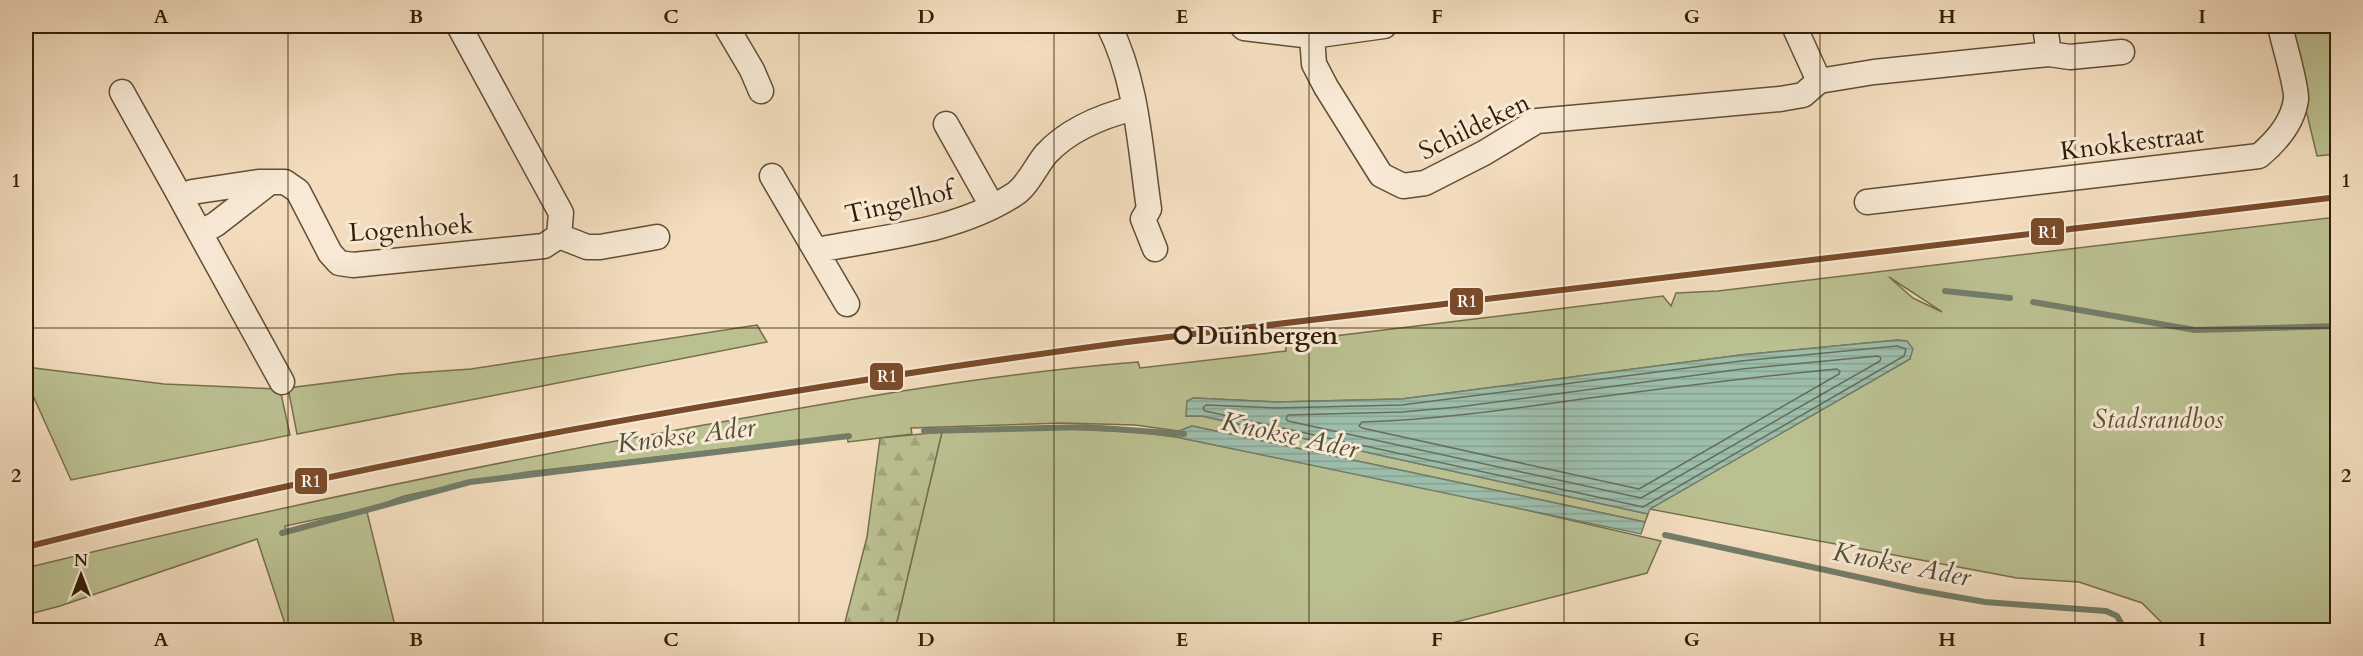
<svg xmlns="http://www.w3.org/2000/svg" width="2363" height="656" viewBox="0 0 2363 656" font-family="Cardo,serif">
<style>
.green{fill:#bbc091;stroke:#776f4b;stroke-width:1.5;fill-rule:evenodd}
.forest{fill:url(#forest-firs);stroke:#776f4b;stroke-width:1.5}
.water{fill:url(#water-rules);stroke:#737d69;stroke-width:1.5}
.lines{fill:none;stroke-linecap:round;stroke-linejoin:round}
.shore{stroke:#686e58;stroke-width:1.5}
.stream{stroke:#737d69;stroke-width:6}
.minor-casing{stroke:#634e33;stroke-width:27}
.minor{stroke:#f7e9d5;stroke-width:24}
.rail-1-casing{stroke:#f7e9d5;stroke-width:10}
.rail-1{stroke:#7a4b2a;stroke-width:6}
.grid{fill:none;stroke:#331e05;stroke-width:1.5;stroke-opacity:0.55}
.stop-dot{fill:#f7e9d5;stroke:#331e05;stroke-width:3}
.labels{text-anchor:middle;stroke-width:6;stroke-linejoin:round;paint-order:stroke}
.street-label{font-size:26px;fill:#331e05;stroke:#f7e9d5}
.stop-label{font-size:26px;font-weight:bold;fill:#331e05;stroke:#f7e9d5;text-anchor:start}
.park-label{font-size:26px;font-style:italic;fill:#5c4f2f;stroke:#f7e9d5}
.water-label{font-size:27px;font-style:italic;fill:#534e37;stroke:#f7e9d5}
.line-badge{stroke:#f7e9d5;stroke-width:2}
.badge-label{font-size:16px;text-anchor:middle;font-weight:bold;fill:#fff}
.neatline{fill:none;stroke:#331e05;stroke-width:2}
.grid-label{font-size:20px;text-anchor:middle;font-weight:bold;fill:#331e05}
</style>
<defs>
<pattern id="forest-firs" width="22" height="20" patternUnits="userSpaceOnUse" patternTransform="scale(1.5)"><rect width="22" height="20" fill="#bbc091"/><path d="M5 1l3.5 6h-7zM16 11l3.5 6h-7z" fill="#a1a57c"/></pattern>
<pattern id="water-rules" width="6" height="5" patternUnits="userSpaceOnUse" patternTransform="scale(1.5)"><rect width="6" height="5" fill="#9dbdab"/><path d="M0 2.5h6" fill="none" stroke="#88a292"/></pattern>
</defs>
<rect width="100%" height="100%" fill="#f3ddbe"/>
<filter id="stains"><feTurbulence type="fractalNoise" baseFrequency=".00333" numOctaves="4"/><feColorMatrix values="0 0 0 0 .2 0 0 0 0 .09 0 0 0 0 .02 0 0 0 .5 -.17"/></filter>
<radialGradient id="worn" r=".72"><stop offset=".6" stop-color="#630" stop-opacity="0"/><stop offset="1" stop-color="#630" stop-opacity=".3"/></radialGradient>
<!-- green -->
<path class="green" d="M 2286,26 L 2337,26 L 2337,154 L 2317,156 Z
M 2337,217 L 2337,630 L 2169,630 L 2142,603 L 2079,582 L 2017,578 L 1649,509 L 1910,359 L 1898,340 L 1741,355 L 1402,399 L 1277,402 L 1193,398 L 1186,416 L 1202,416 L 1648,514 L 1645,522 L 1192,426 L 1179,431 L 1135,425 L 1063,423 L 911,428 L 912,434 L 848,442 L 847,435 L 527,472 L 474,481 L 404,496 L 374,507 L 285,526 L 286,532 L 367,512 L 396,630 L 287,630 L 257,539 L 60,606 L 26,615 L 26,568 C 243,515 462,468 682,429 C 833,402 985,374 1138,362 L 1140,368 L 1286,351 L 1285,342 L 1663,296 L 1671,306 L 1676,293 L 1718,291 ZM 1889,277 L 1941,311 L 1942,312 L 1913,298 Z
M 757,325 L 767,342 L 297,434 L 288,388 L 399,374 L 471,369 Z
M 26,367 L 164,384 L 280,389 L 290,435 L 71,480 L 26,380 Z
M 1064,429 L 1135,432 L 1176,437 L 1469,497 L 1661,541 L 1647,573 L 1425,630 L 895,630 L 942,432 Z"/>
<!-- forest -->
<path class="forest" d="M 942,432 L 895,630 L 843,630 L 867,537 L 880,438 Z"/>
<!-- water -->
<path class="water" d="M 1898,340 L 1907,341 L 1913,349 L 1910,359 L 1650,509 L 1648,514 L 1202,416 L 1186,416 L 1187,401 L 1193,398 L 1277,402 L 1402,399 L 1741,355 Z
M 1192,426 L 1645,522 L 1641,534 L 1176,437 L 1179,431 Z"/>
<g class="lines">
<!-- shore -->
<path class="shore" d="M 1897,346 L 1906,349 L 1904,356 L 1643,507 L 1205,411 L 1203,408 L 1206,405 L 1277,408 L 1402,405 L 1741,361 Z
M 1878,356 L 1881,358 L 1880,361 L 1641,498 L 1288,421 L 1286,419 L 1288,415 L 1402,412 L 1458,407 L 1742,369 Z
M 1837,369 L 1840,371 L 1839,374 L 1639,489 L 1362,428 L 1359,426 L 1362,422 C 1433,420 1504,410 1575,400 C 1662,389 1750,377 1837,369 Z"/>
<!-- stream -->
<path class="stream" d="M 1945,291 L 2010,298
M 2033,302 L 2195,330 L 2338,326
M 924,431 L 1086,427 L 1184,434
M 282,533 L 470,482 L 849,436
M 1665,535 L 1917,590 L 1985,602 L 2106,611 L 2117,616 L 2125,630"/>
<defs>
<path id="minor" d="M 726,26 L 752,70 L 761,91
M 1109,26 C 1137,81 1140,147 1149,209 L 1143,219 L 1155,249
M 1242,26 L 1244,28 L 1312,36 L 1314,64 L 1326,87 L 1381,175 L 1403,186 L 1425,183 L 1484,153 L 1537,121 L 1780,99 L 1803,95 L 1819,81
M 1794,26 L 1819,81 L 1874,72 L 2049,54 L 2070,57 L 2122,52
M 2045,26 L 2049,54
M 1312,36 L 1384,26
M 122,92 L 181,198
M 946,124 L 992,206
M 772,176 L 847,304
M 270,182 L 216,224 L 200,233 L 181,198 L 192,192 L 258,182 L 285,182 L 298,191 L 330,253 L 339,263 L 353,265 L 544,246 L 559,236 L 561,213 L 459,26
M 1867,202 L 2259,156 C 2277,141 2293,123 2296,99 C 2297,86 2283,41 2280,26
M 200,233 L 282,382
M 559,236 L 587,247 L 600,247 L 657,237
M 817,250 C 883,237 957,232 1015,194 C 1028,185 1036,166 1046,154 C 1069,129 1102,116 1134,108"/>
</defs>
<!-- minor casing -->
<use href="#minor" class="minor-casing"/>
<!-- minor -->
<use href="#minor" class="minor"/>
<defs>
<path id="rail-1" d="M 26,547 C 388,456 756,392 1127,342 L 2338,197"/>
</defs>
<!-- rail-1 casing -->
<use href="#rail-1" class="rail-1-casing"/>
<!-- rail-1 -->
<use href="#rail-1" class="rail-1"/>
</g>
<!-- grid -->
<path class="grid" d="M 288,26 L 288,630M 543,26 L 543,630M 799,26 L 799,630M 1054,26 L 1054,630M 1309,26 L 1309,630M 1564,26 L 1564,630M 1820,26 L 1820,630M 2075,26 L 2075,630M 26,328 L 2338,328"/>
<!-- markers -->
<circle class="stop-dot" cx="1183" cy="335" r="8"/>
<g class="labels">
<!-- street labels -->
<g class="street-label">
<text transform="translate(1474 126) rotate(-26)" y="9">Schildeken</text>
<text transform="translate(2132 142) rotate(-7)" y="9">Knokkestraat</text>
<text transform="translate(899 202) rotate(-13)" y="9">Tingelhof</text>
<text transform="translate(411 228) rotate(-4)" y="9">Logenhoek</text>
</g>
<!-- stop labels -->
<g class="stop-label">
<text x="1196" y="344">Duinbergen</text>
</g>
<!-- park labels -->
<g class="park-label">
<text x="2158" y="428">Stadsrandbos</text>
</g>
<!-- water labels -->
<g class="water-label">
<text transform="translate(686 435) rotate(-7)" y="9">Knokse Ader</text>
<text transform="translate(1290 435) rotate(12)" y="9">Knokse Ader</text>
<text transform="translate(1902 564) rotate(11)" y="9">Knokse Ader</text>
</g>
</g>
<g class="line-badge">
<rect x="2030" y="217" width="35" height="29" rx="6" fill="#7a4b2a"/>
<rect x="1449" y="287" width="35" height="29" rx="6" fill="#7a4b2a"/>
<rect x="869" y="362" width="35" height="29" rx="6" fill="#7a4b2a"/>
<rect x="294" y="467" width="34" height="28" rx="6" fill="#7a4b2a"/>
</g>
<g class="badge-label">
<text x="2048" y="238">R1</text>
<text x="1467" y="307">R1</text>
<text x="887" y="382">R1</text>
<text x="311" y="487">R1</text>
</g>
<!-- margin -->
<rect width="2363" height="656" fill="none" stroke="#f3ddbe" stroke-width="66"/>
<!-- north arrow -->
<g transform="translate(81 575)" stroke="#f7e9d5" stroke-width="4.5" paint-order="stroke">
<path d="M0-4.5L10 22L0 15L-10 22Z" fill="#331e05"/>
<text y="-9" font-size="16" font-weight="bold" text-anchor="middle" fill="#331e05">N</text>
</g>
<rect x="33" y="33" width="2297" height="590" class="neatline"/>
<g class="grid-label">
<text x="161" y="23">A</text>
<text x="416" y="23">B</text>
<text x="671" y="23">C</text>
<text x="926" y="23">D</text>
<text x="1182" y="23">E</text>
<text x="1437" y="23">F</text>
<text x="1692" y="23">G</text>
<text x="1947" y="23">H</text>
<text x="2202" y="23">I</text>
<text x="16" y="187">1</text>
<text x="2346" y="187">1</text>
<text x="16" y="482">2</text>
<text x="2346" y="482">2</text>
<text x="161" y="646">A</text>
<text x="416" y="646">B</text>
<text x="671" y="646">C</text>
<text x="926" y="646">D</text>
<text x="1182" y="646">E</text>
<text x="1437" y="646">F</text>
<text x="1692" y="646">G</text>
<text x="1947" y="646">H</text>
<text x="2202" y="646">I</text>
</g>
<rect width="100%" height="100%" filter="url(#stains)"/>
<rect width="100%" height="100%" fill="url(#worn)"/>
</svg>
